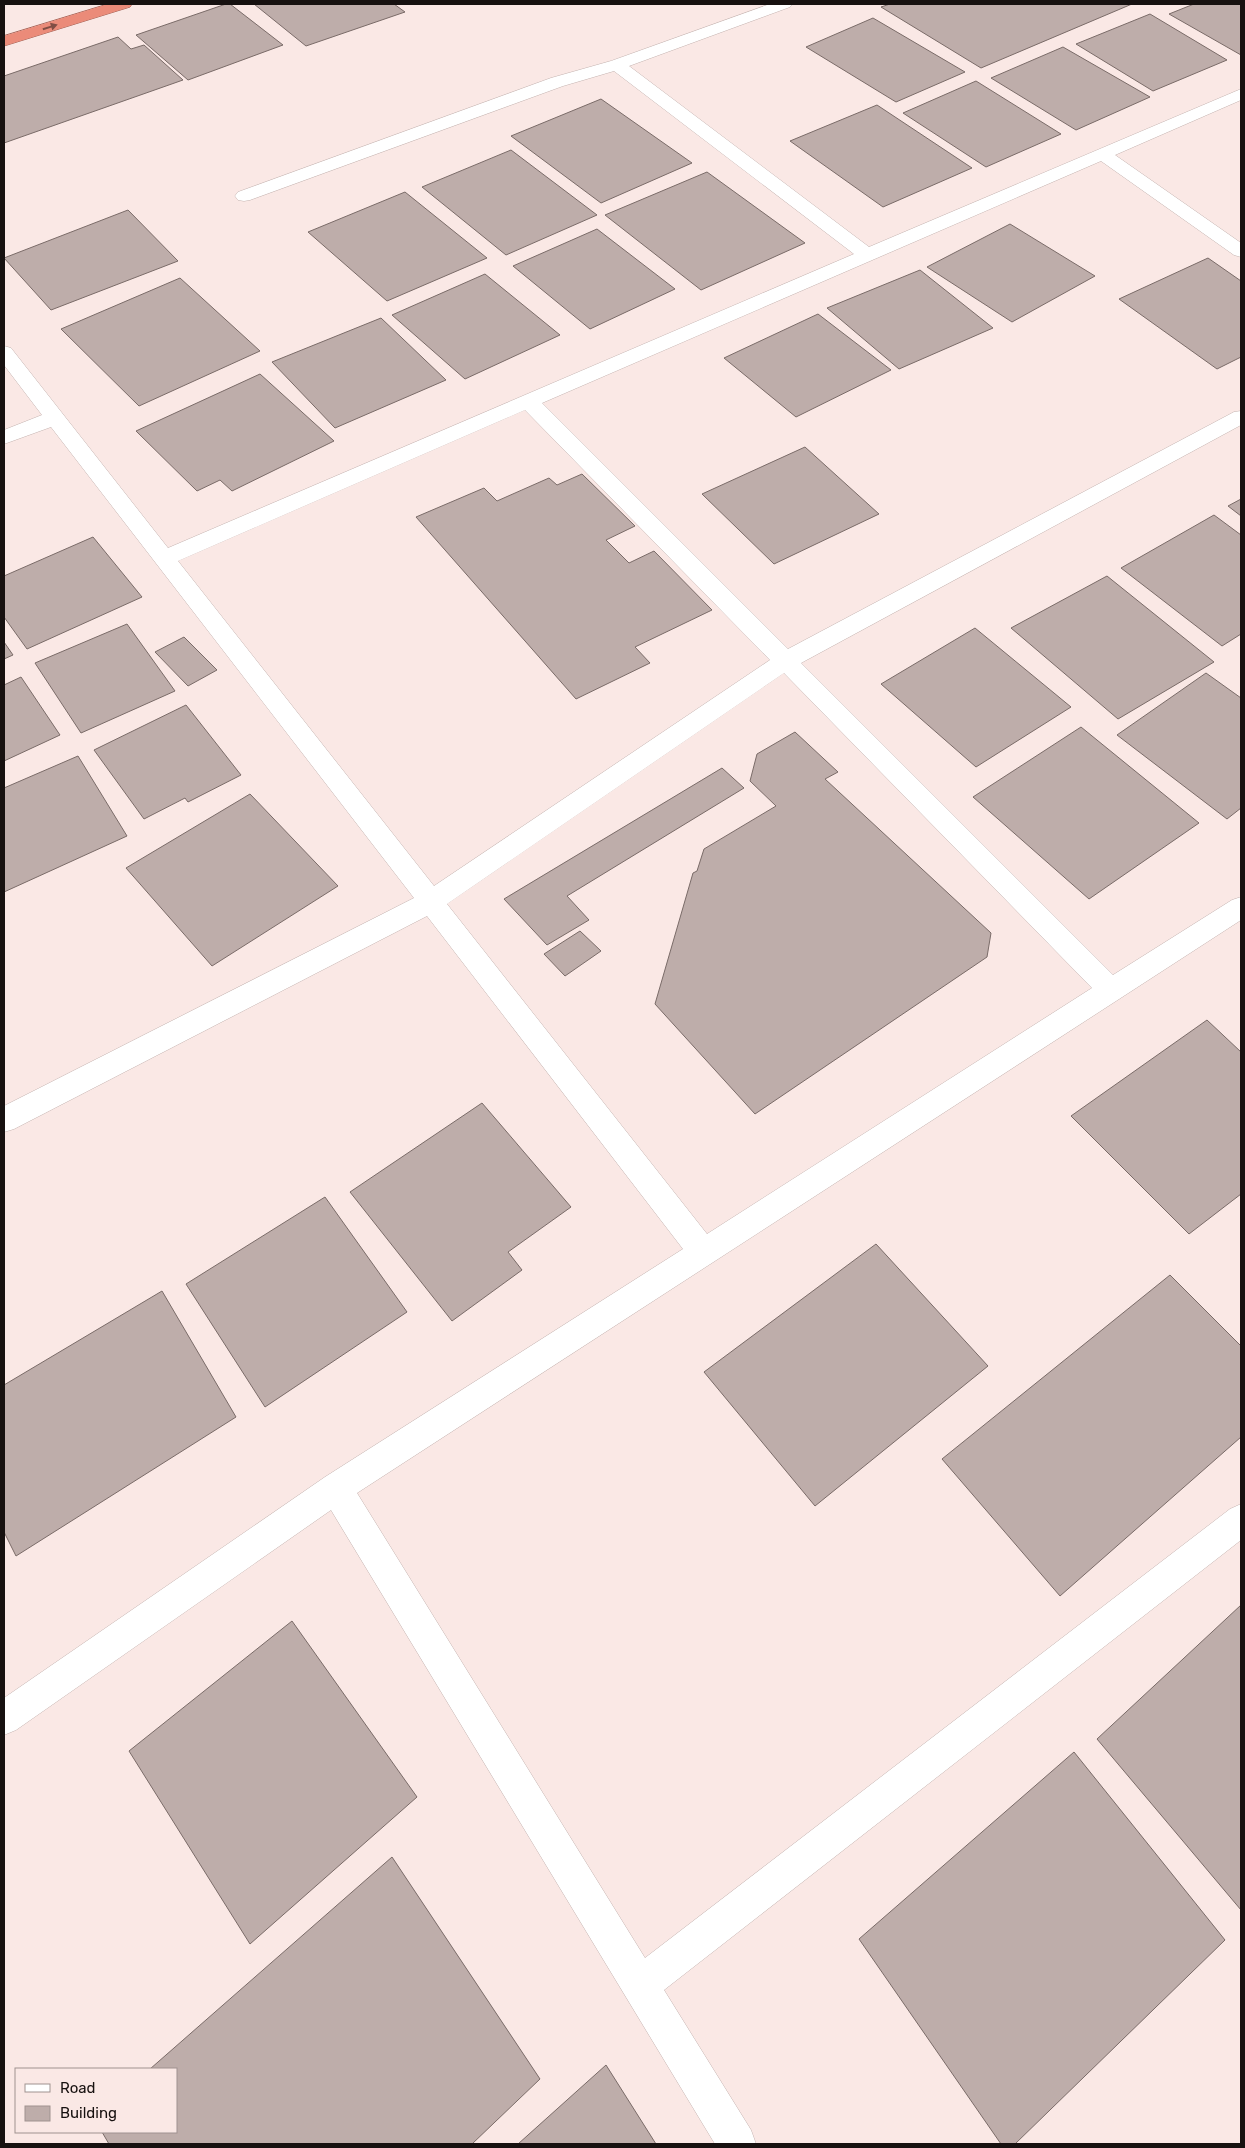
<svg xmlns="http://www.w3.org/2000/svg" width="1245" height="2148" viewBox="0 0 1245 2148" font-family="Rubik,sans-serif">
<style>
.building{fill:#beadaa;stroke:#7a6b68}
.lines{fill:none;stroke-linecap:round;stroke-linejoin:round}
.street-casing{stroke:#c4b3b0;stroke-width:1}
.highway-casing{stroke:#a16054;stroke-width:1}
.street{fill:#fff;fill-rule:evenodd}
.highway{fill:#eb8b79;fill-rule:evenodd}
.oneway{fill:#814e44}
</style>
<rect width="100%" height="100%" fill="#fae8e5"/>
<!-- building -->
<path class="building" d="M 226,4 L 230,4 L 283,45 L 188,80 L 136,35 Z
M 254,4 L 394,4 L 405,12 L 306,46 Z
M 890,4 L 1132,4 L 981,68 L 881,7 Z
M 1194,4 L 1241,4 L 1241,55 L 1169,14 Z
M 1150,14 L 1227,60 L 1153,91 L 1076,44 Z
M 873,18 L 965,72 L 896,102 L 806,47 Z
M 118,37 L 131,49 L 144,45 L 183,80 L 4,143 L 4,76 Z
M 1063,47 L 1150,97 L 1076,130 L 991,78 Z
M 976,81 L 1061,134 L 986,167 L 903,113 Z
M 601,99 L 692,163 L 601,203 L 511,136 Z
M 877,105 L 972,168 L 883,207 L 790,141 Z
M 511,150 L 597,215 L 506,255 L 422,187 Z
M 707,172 L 805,243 L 701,290 L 605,215 Z
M 405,192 L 487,258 L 387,301 L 308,232 Z
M 128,210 L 178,261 L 51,310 L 4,258 Z
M 1010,224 L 1095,276 L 1012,322 L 927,267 Z
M 597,229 L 675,289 L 590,329 L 513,266 Z
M 1208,258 L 1241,281 L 1241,357 L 1217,369 L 1119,299 Z
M 920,270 L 993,328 L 899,369 L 827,308 Z
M 485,274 L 560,335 L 465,379 L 392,315 Z
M 180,278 L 260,351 L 139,406 L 61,329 Z
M 818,314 L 891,370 L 796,417 L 724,358 Z
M 381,318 L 446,380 L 335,428 L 272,362 Z
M 260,374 L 334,441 L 232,491 L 220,480 L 197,491 L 136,431 Z
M 805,447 L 879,514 L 774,564 L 702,494 Z
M 582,474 L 635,526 L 606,540 L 629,563 L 654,551 L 712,610 L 635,647 L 650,663 L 576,699 L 416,517 L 484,488 L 497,501 L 549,478 L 557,485 Z
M 1241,499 L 1241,516 L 1228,506 Z
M 1214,515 L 1241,535 L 1241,634 L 1222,646 L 1121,568 Z
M 93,537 L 142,597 L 27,649 L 4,617 L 4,576 Z
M 1107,576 L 1214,662 L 1118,719 L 1011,628 Z
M 127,624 L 175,691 L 81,733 L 35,663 Z
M 975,628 L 1071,707 L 976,767 L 881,684 Z
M 184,637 L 217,670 L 188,686 L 155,652 Z
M 4,642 L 13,655 L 4,659 Z
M 1206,673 L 1241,698 L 1241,808 L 1227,819 L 1117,735 Z
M 21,677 L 60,735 L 4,761 L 4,685 Z
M 186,705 L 241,775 L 188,802 L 185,798 L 144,819 L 94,750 Z
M 1081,727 L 1199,823 L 1089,899 L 973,797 Z
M 795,732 L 838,772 L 825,779 L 991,933 L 987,957 L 755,1114 L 655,1004 L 693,873 L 697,871 L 704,849 L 776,806 L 750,781 L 757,754 Z
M 78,756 L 127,836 L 4,892 L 4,788 Z
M 722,768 L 744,788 L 567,896 L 589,920 L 547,945 L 504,899 Z
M 250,794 L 338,886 L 212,966 L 126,868 Z
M 580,931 L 601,951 L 565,976 L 544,954 Z
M 1207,1020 L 1241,1052 L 1241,1194 L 1189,1234 L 1071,1116 Z
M 482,1103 L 571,1207 L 508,1252 L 522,1270 L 452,1321 L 350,1192 Z
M 325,1197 L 407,1312 L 265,1407 L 186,1284 Z
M 876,1244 L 988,1366 L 815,1506 L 704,1372 Z
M 1170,1275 L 1241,1346 L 1241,1437 L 1060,1596 L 942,1459 Z
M 162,1291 L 236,1417 L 16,1556 L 4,1532 L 4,1385 Z
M 1241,1605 L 1241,1910 L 1097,1739 Z
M 292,1621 L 417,1797 L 250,1944 L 129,1751 Z
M 1074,1752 L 1225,1940 L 1015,2144 L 1001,2144 L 859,1939 Z
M 392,1857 L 540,2079 L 472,2144 L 109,2144 L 102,2132 L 176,2132 L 176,2069 L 150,2069 Z
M 606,2065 L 656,2144 L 518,2144 Z"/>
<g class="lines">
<defs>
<path id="street" d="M 770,4 L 792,4 L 790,7 L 629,66 L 869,247 L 1241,89 L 1241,100 L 1115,155 L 1241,243 L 1241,257 L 1234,255 L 1101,161 L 542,403 L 788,649 L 1234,412 L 1241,411 L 1241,425 L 801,663 L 1113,975 L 1232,900 L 1241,897 L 1241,920 L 357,1493 L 645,1958 L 1230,1509 L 1241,1504 L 1241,1540 L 664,1990 L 751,2130 L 756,2144 L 715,2144 L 331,1510 L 16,1730 L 4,1735 L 4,1698 L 325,1477 L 683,1249 L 427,916 L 14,1129 L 4,1132 L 4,1106 L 414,898 L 51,427 L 4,444 L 4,430 L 42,415 L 4,365 L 4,346 L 11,348 L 168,548 L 854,254 L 614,71 L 563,86 L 250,200 L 244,201 L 238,200 L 235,196 L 238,192 L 551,78 L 611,61 ZM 525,410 L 770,660 L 434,886 L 178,561 ZM 784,673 L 1092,988 L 707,1234 L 447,904 Z"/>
<path id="highway" d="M 108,4 L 132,4 L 130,7 L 4,46 L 4,36 Z"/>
</defs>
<!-- street casing -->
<use href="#street" class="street-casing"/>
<!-- highway casing -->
<use href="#highway" class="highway-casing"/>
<!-- street -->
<use href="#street" class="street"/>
<!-- highway -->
<use href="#highway" class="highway"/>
</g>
<!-- one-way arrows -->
<defs><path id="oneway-solid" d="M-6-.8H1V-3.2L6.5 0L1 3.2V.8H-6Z" transform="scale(1.25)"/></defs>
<use class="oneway" href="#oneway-solid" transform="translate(50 27) rotate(-17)"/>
<!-- border -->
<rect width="1245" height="2148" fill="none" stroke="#171110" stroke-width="10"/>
<!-- legend -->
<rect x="15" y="2068" width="162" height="65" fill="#fae8e5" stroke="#9f9290"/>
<rect x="25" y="2084" width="25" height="8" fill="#ffffff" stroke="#9f9290"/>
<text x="60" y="2093" font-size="15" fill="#171110">Road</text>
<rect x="25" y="2106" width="25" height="15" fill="#beadaa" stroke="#9f9290"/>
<text x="60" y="2118" font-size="15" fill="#171110">Building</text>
</svg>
